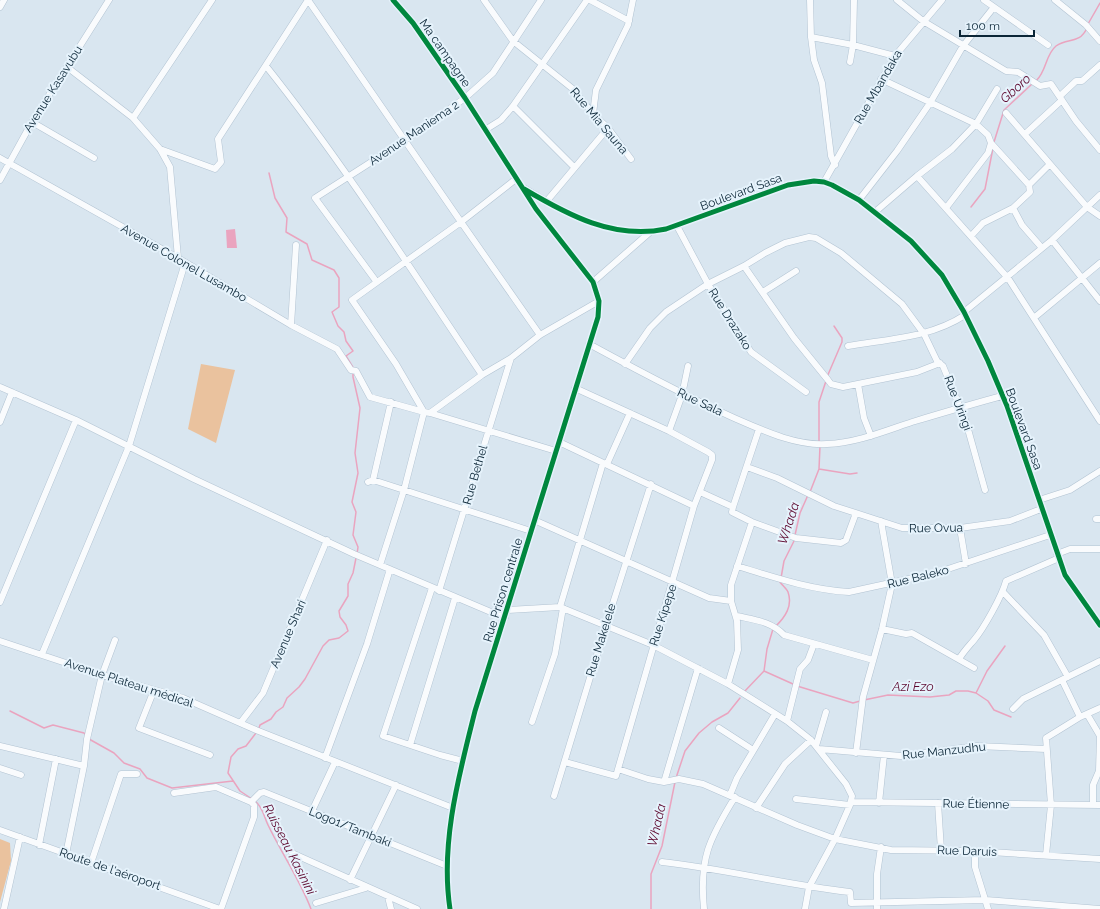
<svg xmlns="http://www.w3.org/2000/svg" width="1100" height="909" viewBox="0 0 1100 909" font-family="Raleway,sans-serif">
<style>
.green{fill:#eac29e}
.water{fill:#eaa4bf}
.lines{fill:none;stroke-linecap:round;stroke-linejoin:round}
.stream{stroke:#eaa4bf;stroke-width:1.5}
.minor-casing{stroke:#b2c3d2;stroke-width:7}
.minor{stroke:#f9fbfd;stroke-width:6}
.cycleway-casing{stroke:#e6f3fc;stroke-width:8}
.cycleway{stroke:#00873e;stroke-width:5}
.labels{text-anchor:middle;stroke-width:4;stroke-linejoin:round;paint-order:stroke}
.street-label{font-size:12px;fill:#0b2637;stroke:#e6f3fc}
.water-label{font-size:13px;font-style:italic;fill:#5f0a30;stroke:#e6f3fc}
</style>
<rect width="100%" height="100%" fill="#d9e6f0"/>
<!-- green -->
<path class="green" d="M 201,364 L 235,370 L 216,443 L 188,429 Z
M 0,839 L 10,843 L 11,861 L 0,902 Z"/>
<!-- water -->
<path class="water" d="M 235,229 L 237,248 L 227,248 L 226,230 Z"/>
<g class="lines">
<!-- stream -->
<path class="stream" d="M 1088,24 L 1100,3
M 1036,81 C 1047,71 1045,55 1056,46 C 1068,37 1079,45 1087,28
M 994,142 L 1004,110 L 1032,84
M 269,173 L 275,198 L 287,218 L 286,232 L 307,244 L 312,260 L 334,270 L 339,278 L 339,307 L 332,312 L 338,326 L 344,332 L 346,341 L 353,351 L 346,356 L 354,369
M 971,207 L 985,189 L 993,148
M 353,373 L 353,377 L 360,408 L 355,453 L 358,473 L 352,502 L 356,512 L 353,535 L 358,547 L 357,554
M 827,377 L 842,342 L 842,338 L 834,326
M 819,442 L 819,402 L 826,381
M 819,469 L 850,474 L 857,473
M 810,492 L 819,469 L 820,446
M 795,535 L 800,513 L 808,495
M 781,578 L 784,561 L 795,539
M 776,626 C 785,617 793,606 788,592 C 787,589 782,585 780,582
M 764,671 L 793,684
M 797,686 L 853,703 L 860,701
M 744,692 L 764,671 L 767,649 L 773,629
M 976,693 L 987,671 L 1005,646
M 864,700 L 888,695 L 930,697 L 949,695 L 956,691 L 968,691 L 976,693 L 988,701 L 994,710 L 1011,717
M 10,711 L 44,728 L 53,725 L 84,733 L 86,735
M 259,728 L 260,725 L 271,719 L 276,712 L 283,707 L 287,698 L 299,687 L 305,679 L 323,646 L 329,640 L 339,638 L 348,631 L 346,625 L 340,617 L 339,611 L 348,596 L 348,584 L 353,573 L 356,558
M 89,739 L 114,753 L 124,763 L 140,769 L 147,778 L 172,788 L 233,781
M 676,778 L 685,751 L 699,733 L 712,722 L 728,713 L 740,698
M 252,799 L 240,791 L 228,773 L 231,757 L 238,749 L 246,746 L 256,733
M 255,801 C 263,807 264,817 268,825 C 282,854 300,880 311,909
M 651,909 L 651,874 L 662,846 L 675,782"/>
<defs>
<path id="minor" d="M 308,0 L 461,222 L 352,300 L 396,364 L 424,412
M 393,0 L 413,23 L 465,98 L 536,209 L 593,282 L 599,301 L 598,317 L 475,711 C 459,775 440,843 450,909
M 484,0 L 513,41 L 573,89 L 593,114 L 608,128 L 631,159
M 590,0 L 629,21
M 810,0 L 811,37 L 814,60 L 822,83 L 831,156 L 835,165
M 897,0 L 923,21 L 1006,71 L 1018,72 L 1040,86 L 1051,84 L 1076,121 L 1100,150
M 984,0 L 1048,45
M 1055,0 L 1086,25 L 1100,41
M 0,7 L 4,0
M 811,37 L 853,45 L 895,56
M 850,62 L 853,45 L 854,0
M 266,66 C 344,164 412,271 482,375
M 67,67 L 133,118 L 160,149 L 170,167 L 178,258
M 881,79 L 976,124 L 988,135 L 991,143 L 988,153 L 946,208
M 1060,96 L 1076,81 L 1082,81 L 1100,65
M 513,106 L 574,167
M 1006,113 L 1087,207 L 1100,216
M 593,114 L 596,90 L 628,25 L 633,0
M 133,118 L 212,0
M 32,122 L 94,158
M 485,130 L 501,120 L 513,106 L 587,0
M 1025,134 L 1062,100
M 160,149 L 215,169 L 221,162 L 218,139 L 308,0
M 0,158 L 178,258 L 291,325 L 337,349 L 351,370 L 356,371 L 370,397 L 424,412 L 430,413 L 482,375 L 511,358 L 540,335 L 599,301
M 917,176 L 1008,278 L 1100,421
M 516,179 L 461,222 L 540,335
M 0,180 L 32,122 L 109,0
M 824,182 L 895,56 L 942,0
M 1029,185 L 1050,164
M 524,188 C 568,215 614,240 666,229 L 788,185 L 814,181 L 824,182 L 832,185 L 859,200 L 911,241 L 942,275 L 964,312 L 988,361 L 1007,406 L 1065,575 L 1100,625
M 859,200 L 897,151 L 930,103 L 963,46 L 994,7
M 546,202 L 608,128
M 1013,208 L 1022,225 L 1042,248
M 875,212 L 917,176 L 952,149 L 976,124 L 997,89
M 677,226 L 708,284 L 751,352 L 806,392
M 971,236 L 983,223 L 1013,208 L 1030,192 L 1029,185 L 991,143
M 1052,240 L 1100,301
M 744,266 L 794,338 L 828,380 L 831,384 L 843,387 L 917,372 L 940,363
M 376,281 L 315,198 L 404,141 L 465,98 L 493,73 L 541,0
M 593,282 L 649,233
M 763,292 L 796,271
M 964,312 L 1052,240 L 1100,195
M 1035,317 L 1100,263
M 291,325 L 296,245
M 589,344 C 637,370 683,395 732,417 C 762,430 795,446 827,444 C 856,443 885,431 912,422 C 942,413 972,404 1002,396
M 848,346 C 888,339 930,338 965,315
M 625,364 L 650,328 L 666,312 L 708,284 L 744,266 L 765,253 L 785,243 L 809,237 L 816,238 L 841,253 L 902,304 L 924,334 L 937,361 L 943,366 L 966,422 L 985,490
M 858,384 L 864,418 L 871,436
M 0,387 L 76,420 L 194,479 L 354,554 L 505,618
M 430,413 L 556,451
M 0,422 L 12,392
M 669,431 L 682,395 L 688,366
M 559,442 L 694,506
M 607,464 L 630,413
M 747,467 L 777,478 L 834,506 L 902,528 L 960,528 L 1010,521 L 1041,509
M 373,480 L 391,402
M 368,482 L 373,480 L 531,531
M 700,492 L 733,507 L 732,512 L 752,522 L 796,538 L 841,543 L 846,540 L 856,513
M 1039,500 L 1070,490 L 1100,471
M 733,507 L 759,429
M 1096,519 L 1100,519
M 534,520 L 709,598 L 731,601
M 960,528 L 966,564
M 1057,554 L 1070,549 L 1100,549
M 380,565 L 404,490 L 424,412
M 737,566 C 773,577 811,590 849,592 L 936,573 L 1050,535
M 432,588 L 383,736 L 440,755 L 463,761
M 439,591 L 511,358
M 1003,592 L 1044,635 L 1068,677
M 0,602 L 76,420
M 560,607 L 603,463
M 508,610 L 560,607 L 653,645 L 728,684 L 787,721 L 811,740 L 846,784 L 852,796 L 850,805 L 835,839 L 809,887 L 805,909
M 737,616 C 754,620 771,621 784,635 L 873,660
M 882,629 L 906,634 L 912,633 L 974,668
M 0,641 L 102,675 L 183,698 L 256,730 L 453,808
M 42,654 L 129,446 L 185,263
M 959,659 C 964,651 968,647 974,640 C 984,628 1002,596 1006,581 L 1059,558
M 1062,680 L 1080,717
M 728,684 L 738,650 L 737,621 L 731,601 L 731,585 L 752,522
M 154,690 L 139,728 L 210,755
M 1013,709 L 1023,699 L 1100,661
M 1087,714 L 1100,736 L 1099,771 L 1093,785 L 1093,805
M 787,721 L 800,669 L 808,660 L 814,644
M 241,722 L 263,693 L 327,540
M 532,722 L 555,654 L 563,608
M 719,728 L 753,750
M 410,745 L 455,598
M 0,746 L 84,766
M 816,746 L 826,712
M 819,749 L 901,756 L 977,746 L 1046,749
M 856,753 L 863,697 L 882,629 L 892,584 L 881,521
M 325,758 L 367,644 L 390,569
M 565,762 L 616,776 L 694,506 L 712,460 L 712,455 L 708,452 L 669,431 L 575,388
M 0,768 L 21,775
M 618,769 L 648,779 L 664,782 L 679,779 L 703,784 L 797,825 L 835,839 L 891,850 L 975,851 L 1100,859
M 664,782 L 698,668
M 174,793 L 216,787 L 251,802
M 730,795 L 737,778 L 775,714
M 554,796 L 606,625 L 651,484
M 796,799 L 850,805
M 251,802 L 260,793 L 264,792 L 447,866
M 851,802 L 1100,805
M 879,803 L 884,755
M 938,803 L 941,850
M 756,808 L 785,764 L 811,740
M 312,811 L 335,762
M 0,830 L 220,909
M 281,843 L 294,854 L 417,909
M 39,845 L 56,759
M 975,851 L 975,867 L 988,909
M 66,854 L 84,766 L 87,739 L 102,675 L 115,640
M 1046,855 L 1051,805 L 1046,738 L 1080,717 L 1100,708
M 662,862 C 725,869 787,885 850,892 L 851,903 L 986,900 L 1100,909
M 91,863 L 121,774 L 137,774
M 350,880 L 396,785
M 388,897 L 391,909
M 316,903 L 366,888
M 4,909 L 20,837
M 221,909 L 254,817 L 254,805 L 251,802
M 704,909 C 699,859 709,839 735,797
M 877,909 L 877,874 L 881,847"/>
</defs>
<!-- minor casing -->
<use href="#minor" class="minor-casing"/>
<!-- minor -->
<use href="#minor" class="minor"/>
<defs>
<path id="cycleway" d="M 393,0 L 413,23 L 465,98 L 536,209 L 593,282 L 599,301 L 598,317 L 475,711 C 459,775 440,843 450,909
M 524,189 C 568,215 614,240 666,229 L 788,185 L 814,181 L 824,182 L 832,185 L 859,200 L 911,241 L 942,275 L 964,312 L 988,361 L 1007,406 L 1065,575 L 1100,625"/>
</defs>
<!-- cycleway casing -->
<use href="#cycleway" class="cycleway-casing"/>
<!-- cycleway -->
<use href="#cycleway" class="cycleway"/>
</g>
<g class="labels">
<!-- street labels -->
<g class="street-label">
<text transform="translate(445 53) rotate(55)" y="4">Ma campagne</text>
<text transform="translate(878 87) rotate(-60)" y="4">Rue Mbandaka</text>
<text transform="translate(53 89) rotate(-58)" y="4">Avenue Kasavubu</text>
<text transform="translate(599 121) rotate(50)" y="4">Rue Mia Sauna</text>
<text transform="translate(414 133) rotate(-34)" y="4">Avenue Maniema 2</text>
<text transform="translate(741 192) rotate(-20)" y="4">Boulevard Sasa</text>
<text transform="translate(184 263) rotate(30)" y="4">Avenue Colonel Lusambo</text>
<text transform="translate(730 319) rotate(58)" y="4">Rue Drazako</text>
<text transform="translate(700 402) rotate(25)" y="4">Rue Sala</text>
<text transform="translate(958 403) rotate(69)" y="4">Rue Uringi</text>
<text transform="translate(1024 429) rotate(70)" y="4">Boulevard Sasa</text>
<text transform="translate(475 475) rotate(-74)" y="4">Rue Bethel</text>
<text transform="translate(936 528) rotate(-1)" y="4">Rue Ovua</text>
<text transform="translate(918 577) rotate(-14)" y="4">Rue Baleko</text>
<text transform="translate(503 590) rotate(-73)" y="4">Rue Prison centrale</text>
<text transform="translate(663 615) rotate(-72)" y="4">Rue Kipepe</text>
<text transform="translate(288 634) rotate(-67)" y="4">Avenue Shari</text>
<text transform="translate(601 640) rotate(-73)" y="4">Rue Makelele</text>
<text transform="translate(129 683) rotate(18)" y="4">Avenue Plateau médical</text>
<text transform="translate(944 751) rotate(-6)" y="4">Rue Manzudhu</text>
<text transform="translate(976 804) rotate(1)" y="4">Rue Étienne</text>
<text transform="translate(350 827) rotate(22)" y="4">Logo1/Tambaki</text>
<text transform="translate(967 851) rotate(2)" y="4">Rue Daruis</text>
<text transform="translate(110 869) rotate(19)" y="4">Route de l'aéroport</text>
</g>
<!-- water labels -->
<g class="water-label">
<text transform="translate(1015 88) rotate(-42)" y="5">Gboro</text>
<text transform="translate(788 523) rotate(-72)" y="5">Whada</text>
<text x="913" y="691">Azi Ezo</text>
<text transform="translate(656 825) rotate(-77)" y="5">Whada</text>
<text transform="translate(290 849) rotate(63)" y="5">Ruisseau Kasinini</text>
</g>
</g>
<!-- scale -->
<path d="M960 30v6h74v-6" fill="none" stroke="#0b2637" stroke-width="2"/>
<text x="966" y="30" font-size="12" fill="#0b2637" stroke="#e6f3fc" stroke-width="3" paint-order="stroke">100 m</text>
</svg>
